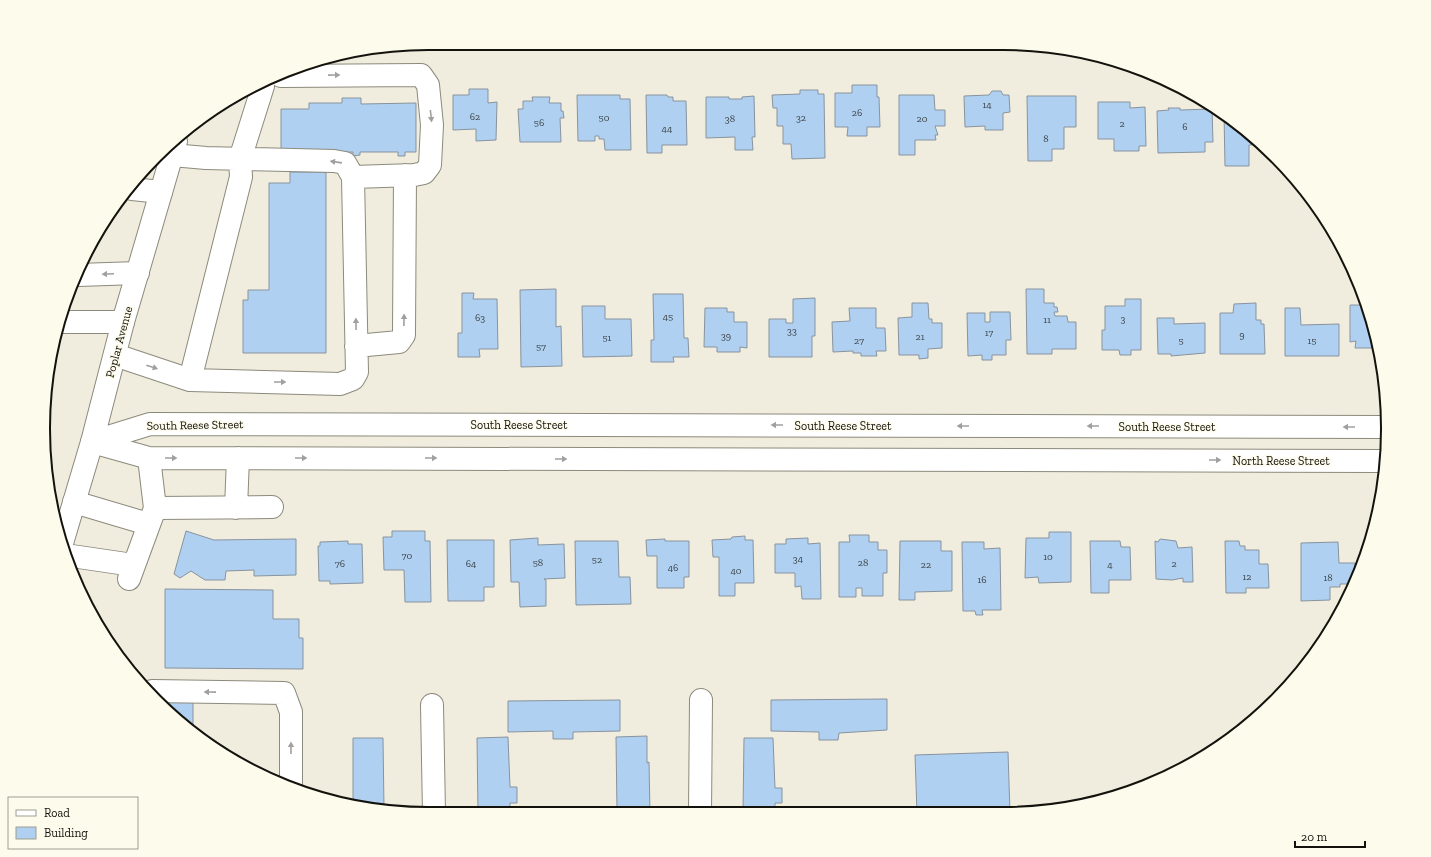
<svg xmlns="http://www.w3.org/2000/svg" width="1431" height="857" viewBox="0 0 1431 857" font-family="'Zilla Slab',serif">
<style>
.building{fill:#afd0f0;stroke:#88939e}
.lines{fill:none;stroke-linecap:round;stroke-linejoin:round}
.minor-casing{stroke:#8c8a7c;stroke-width:24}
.major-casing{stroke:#8c8a7c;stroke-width:24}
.minor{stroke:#fff;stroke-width:22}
.major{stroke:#fff;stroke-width:22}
.oneway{fill:#a1a09e}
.labels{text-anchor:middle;stroke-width:3;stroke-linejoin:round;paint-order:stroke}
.number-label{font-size:10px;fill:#3a4246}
.street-label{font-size:12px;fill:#13120d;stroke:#fdfbeb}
.rim{fill:none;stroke:#13120d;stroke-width:2}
</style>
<rect width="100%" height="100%" fill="#f0edde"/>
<!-- building -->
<path class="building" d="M 852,85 L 877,85 L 877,97 L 879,97 L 880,127 L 867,127 L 867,136 L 847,136 L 848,127 L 835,127 L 835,93 L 852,93 Z
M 469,89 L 488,89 L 488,103 L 497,102 L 496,140 L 476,141 L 476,129 L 453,130 L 453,95 L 469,95 Z
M 800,90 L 818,90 L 818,94 L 824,94 L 825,158 L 792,159 L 791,144 L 783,144 L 783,126 L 777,126 L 777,108 L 773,108 L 772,95 L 800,94 Z
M 992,91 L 1001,91 L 1003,95 L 1009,95 L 1010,112 L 1003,113 L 1003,130 L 985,130 L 985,126 L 965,127 L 964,96 L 989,95 Z
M 577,95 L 620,95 L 620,99 L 630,99 L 631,150 L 605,150 L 604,139 L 599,139 L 599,136 L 595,136 L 595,141 L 578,141 Z
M 646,95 L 667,95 L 668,97 L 673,97 L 673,101 L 686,101 L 687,145 L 662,145 L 662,153 L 647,153 Z
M 899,95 L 934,95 L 935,110 L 945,110 L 945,126 L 935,126 L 938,135 L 935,135 L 936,140 L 915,140 L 915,155 L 899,155 Z
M 754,96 L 755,137 L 752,137 L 753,150 L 735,150 L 735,137 L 706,138 L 706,97 L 729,97 L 729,99 L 742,99 L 742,97 Z
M 1027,96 L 1076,96 L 1076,127 L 1064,127 L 1064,149 L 1052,149 L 1052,161 L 1028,161 Z
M 532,97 L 550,97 L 549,103 L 561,103 L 561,111 L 563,111 L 564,118 L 560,118 L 561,142 L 520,142 L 518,109 L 523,109 L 523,101 L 533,101 Z
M 342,98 L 361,98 L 361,104 L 416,103 L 416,152 L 405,152 L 405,156 L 398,156 L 398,152 L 360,152 L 360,155 L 353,156 L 353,152 L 281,155 L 281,109 L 309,109 L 309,103 L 342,103 Z
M 1098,102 L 1130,102 L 1130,108 L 1145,107 L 1146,146 L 1139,146 L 1139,151 L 1114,151 L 1114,139 L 1098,139 Z
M 1168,108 L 1180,108 L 1180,110 L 1212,109 L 1213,142 L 1205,142 L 1205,152 L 1158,153 L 1157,111 L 1169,110 Z
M 1224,114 L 1261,144 L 1249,145 L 1249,166 L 1225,166 Z
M 290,172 L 326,172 L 326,353 L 243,353 L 243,300 L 248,300 L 248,290 L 269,290 L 269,183 L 290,183 Z
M 556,289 L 556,327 L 561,326 L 562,366 L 521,367 L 520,290 Z
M 1026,289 L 1044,289 L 1044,303 L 1054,303 L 1054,307 L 1057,307 L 1058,312 L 1054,312 L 1055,316 L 1067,316 L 1068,322 L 1076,322 L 1076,349 L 1052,349 L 1052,354 L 1027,354 Z
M 462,293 L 474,293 L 473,299 L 497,299 L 498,349 L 479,349 L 480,357 L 458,357 L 458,333 L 462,333 Z
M 653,294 L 683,294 L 684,338 L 688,338 L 689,357 L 673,357 L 674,362 L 651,362 L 651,340 L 654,340 Z
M 815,298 L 815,336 L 812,336 L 812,357 L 769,357 L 769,319 L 786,319 L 786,323 L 793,323 L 793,299 Z
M 1125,299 L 1141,299 L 1141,350 L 1131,350 L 1131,355 L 1120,355 L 1119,350 L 1102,350 L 1102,330 L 1105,330 L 1105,306 L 1125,306 Z
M 912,303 L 928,303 L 929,319 L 932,319 L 932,323 L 942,323 L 942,348 L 928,349 L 928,358 L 919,359 L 919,355 L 899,355 L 898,318 L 912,317 Z
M 1256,303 L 1256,320 L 1261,320 L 1261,324 L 1264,324 L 1265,354 L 1220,354 L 1220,313 L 1233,313 L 1234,304 Z
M 1350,305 L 1366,305 L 1379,348 L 1355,348 L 1356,341 L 1350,342 Z
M 582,306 L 605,306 L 605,319 L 631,319 L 632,356 L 583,357 Z
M 705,308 L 727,308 L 727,312 L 734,312 L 734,322 L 747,322 L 747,348 L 740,347 L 740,352 L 717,352 L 717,347 L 704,347 Z
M 849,308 L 876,308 L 876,328 L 885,328 L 886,351 L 876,351 L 877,356 L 861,356 L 861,353 L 853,353 L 853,351 L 833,352 L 832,322 L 850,321 Z
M 1285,308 L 1300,308 L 1301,325 L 1339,324 L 1339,356 L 1285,356 Z
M 990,312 L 1010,312 L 1011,340 L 1006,340 L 1006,355 L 992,355 L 992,360 L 982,360 L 982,355 L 968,356 L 967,313 L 985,313 L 985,322 L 990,322 Z
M 1157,318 L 1174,318 L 1174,324 L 1205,323 L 1205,353 L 1171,356 L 1171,354 L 1158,354 Z
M 186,531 L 214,540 L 296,539 L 296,575 L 254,576 L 254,570 L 226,571 L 225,580 L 205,580 L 191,571 L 180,578 L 174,574 Z
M 392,531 L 425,531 L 425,541 L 430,541 L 431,602 L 405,602 L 404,570 L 384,570 L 383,537 L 392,537 Z
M 1049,532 L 1071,532 L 1071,582 L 1039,583 L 1038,577 L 1025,578 L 1026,538 L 1049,538 Z
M 849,535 L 869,535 L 869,542 L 878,542 L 878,550 L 887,550 L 887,573 L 883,573 L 883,596 L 862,596 L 862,588 L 856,588 L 856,597 L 839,597 L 839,542 L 850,542 Z
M 745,536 L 745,540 L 753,540 L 754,583 L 735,583 L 735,596 L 719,596 L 719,557 L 713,557 L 712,540 L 731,539 L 732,537 Z
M 538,538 L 538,545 L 564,544 L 565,578 L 544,579 L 546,580 L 546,606 L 520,607 L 519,582 L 511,582 L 510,540 Z
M 808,538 L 808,544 L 820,543 L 821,599 L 802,599 L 801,586 L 795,587 L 795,573 L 775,573 L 775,544 L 786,544 L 786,539 Z
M 665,539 L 665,541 L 689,541 L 689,577 L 684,577 L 684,588 L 657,588 L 657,556 L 647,556 L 646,540 Z
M 1160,539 L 1176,541 L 1178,548 L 1192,547 L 1193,582 L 1183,582 L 1183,578 L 1172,580 L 1156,579 L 1155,541 L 1158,542 Z
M 447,540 L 494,540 L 494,587 L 484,587 L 484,601 L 448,601 Z
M 348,541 L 348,544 L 362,544 L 363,583 L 330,584 L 330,581 L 319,581 L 318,546 L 320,546 L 320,542 Z
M 575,541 L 618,541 L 619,577 L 630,577 L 631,604 L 576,605 Z
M 900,541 L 941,541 L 941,551 L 952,551 L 952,591 L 915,592 L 915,600 L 899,600 Z
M 1090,541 L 1120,541 L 1121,547 L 1130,547 L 1131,580 L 1109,580 L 1109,593 L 1091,593 Z
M 1225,541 L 1239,541 L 1240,546 L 1245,546 L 1245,550 L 1259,550 L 1259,564 L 1268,564 L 1269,588 L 1246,588 L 1246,593 L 1226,593 Z
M 962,542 L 984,542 L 984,549 L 1000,548 L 1001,610 L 982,610 L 983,615 L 976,615 L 975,611 L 963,611 Z
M 1338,542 L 1339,563 L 1355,563 L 1354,584 L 1340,584 L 1340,587 L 1330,587 L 1330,600 L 1301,601 L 1301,543 Z
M 165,589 L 273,590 L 273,619 L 299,619 L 299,638 L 303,638 L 303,669 L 165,668 Z
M 157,695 L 193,696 L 193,729 Z
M 887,699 L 887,730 L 839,733 L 838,740 L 819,740 L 819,732 L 771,731 L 771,700 Z
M 620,700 L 620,731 L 573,732 L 573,739 L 553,739 L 553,731 L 508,732 L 508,701 Z
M 647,736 L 647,763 L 649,762 L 650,813 L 617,813 L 616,737 Z
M 508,737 L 510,787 L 517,787 L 517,803 L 510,803 L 510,813 L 478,813 L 477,738 Z
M 353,738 L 383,738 L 384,809 L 353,803 Z
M 744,738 L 773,738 L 775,788 L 782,788 L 782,803 L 775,803 L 775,813 L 743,813 Z
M 1008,752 L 1010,813 L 917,813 L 915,755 Z"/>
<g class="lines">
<defs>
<path id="minor" d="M 281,76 L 421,75 L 428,85 L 432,125 L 430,165 L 424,173 L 414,175 L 353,177
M 132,189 L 161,192
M 78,275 L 138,273
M 61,322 L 123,322
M 356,346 L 399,342 L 404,335 L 405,175
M 115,355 L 190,380 L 340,384 L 353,379 L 357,372 L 353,177 L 345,163 L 334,161 L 206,158 L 172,155
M 190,380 L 241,177 L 240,159 L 263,86
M 92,442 L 150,424 L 1388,427
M 92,442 L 149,458 L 1385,461
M 149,458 L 155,508 L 272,507
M 74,502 L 148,524
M 236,508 L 238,458
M 65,555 L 133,565
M 129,579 L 154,511
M 152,691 L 284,693 L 291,712 L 291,787
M 432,705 L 434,813
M 700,813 L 701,700"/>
<path id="major" d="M 62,543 L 92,442 L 123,322 L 176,141"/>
</defs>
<!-- minor casing -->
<use href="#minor" class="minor-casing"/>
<!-- major casing -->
<use href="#major" class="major-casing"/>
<!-- minor -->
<use href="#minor" class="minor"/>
<!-- major -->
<use href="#major" class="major"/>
</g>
<!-- one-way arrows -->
<defs><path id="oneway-solid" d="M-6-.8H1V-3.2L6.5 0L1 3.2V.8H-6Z"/></defs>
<g class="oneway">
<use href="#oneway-solid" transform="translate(334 75) rotate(-1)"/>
<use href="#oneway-solid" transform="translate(431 116) rotate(84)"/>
<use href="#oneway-solid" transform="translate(336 162) rotate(-172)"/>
<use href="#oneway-solid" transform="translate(108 274) rotate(178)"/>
<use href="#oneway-solid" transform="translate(404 320) rotate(-89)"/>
<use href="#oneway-solid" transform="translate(356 324) rotate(-91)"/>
<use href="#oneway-solid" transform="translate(152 367) rotate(18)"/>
<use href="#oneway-solid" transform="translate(280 382)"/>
<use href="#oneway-solid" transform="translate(777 425) rotate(-180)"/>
<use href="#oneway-solid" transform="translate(963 426) rotate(-180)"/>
<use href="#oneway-solid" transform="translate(1093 426) rotate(-180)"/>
<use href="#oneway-solid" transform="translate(1349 427) rotate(-180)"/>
<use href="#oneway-solid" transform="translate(171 458)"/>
<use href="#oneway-solid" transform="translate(301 458)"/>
<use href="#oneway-solid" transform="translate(431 458)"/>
<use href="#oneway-solid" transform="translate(561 459)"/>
<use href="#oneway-solid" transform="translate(1215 460)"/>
<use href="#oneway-solid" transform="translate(210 692) rotate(-179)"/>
<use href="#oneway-solid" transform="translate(291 748) rotate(-90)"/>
</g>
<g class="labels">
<!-- number labels -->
<g class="number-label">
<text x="987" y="108">14</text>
<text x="857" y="116">26</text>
<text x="475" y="120">62</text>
<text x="604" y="121">50</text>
<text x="801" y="121">32</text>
<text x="730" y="122">38</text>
<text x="922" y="122">20</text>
<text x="539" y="126">56</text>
<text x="1122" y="127">2</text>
<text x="1185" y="130">6</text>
<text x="667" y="132">44</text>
<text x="1046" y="142">8</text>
<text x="668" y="320">45</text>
<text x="480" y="321">63</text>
<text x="1123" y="322">3</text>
<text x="1047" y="323">11</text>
<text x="792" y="334">33</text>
<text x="989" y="336">17</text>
<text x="1242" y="338">9</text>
<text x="726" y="339">39</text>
<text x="920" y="340">21</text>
<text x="607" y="341">51</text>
<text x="859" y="344">27</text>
<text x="1181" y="344">5</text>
<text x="1312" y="344">15</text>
<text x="541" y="350">57</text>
<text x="407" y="559">70</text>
<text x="1048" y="560">10</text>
<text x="798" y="562">34</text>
<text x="597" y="563">52</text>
<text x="538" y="566">58</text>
<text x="863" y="566">28</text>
<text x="340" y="567">76</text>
<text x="471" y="567">64</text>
<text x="1174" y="567">2</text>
<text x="926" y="568">22</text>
<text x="1110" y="568">4</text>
<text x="673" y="571">46</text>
<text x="736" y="574">40</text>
<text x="1247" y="580">12</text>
<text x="1328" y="581">18</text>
<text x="982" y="583">16</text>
</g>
<!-- street labels -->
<g class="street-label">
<text transform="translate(119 342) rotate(-75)" y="4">Poplar Avenue</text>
<text transform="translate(195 425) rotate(-1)" y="4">South Reese Street</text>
<text x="519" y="429">South Reese Street</text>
<text x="843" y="430">South Reese Street</text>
<text x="1167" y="431">South Reese Street</text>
<text x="1281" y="465">North Reese Street</text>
</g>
</g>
<!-- crop -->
<path d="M0 0H1431V857H0ZM428 50H1003A378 378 0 0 1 1381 428V429A378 378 0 0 1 1003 807H428A378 378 0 0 1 50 429V428A378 378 0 0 1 428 50Z" fill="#fdfbeb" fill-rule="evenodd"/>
<path class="rim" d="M428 50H1003A378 378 0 0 1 1381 428V429A378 378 0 0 1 1003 807H428A378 378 0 0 1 50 429V428A378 378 0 0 1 428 50Z"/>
<!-- legend -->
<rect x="8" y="797" width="130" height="52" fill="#fdfbeb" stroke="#9f9e92"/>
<rect x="16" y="810" width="20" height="6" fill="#ffffff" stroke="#9f9e92"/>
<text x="44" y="817" font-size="12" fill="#13120d">Road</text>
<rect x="16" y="827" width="20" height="12" fill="#afd0f0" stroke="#9f9e92"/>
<text x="44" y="837" font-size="12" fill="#13120d">Building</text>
<!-- scale -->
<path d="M1295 841v6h70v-6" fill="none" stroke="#13120d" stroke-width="2"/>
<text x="1301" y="841" font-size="12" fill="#13120d" stroke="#fdfbeb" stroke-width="3" paint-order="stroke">20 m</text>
</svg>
